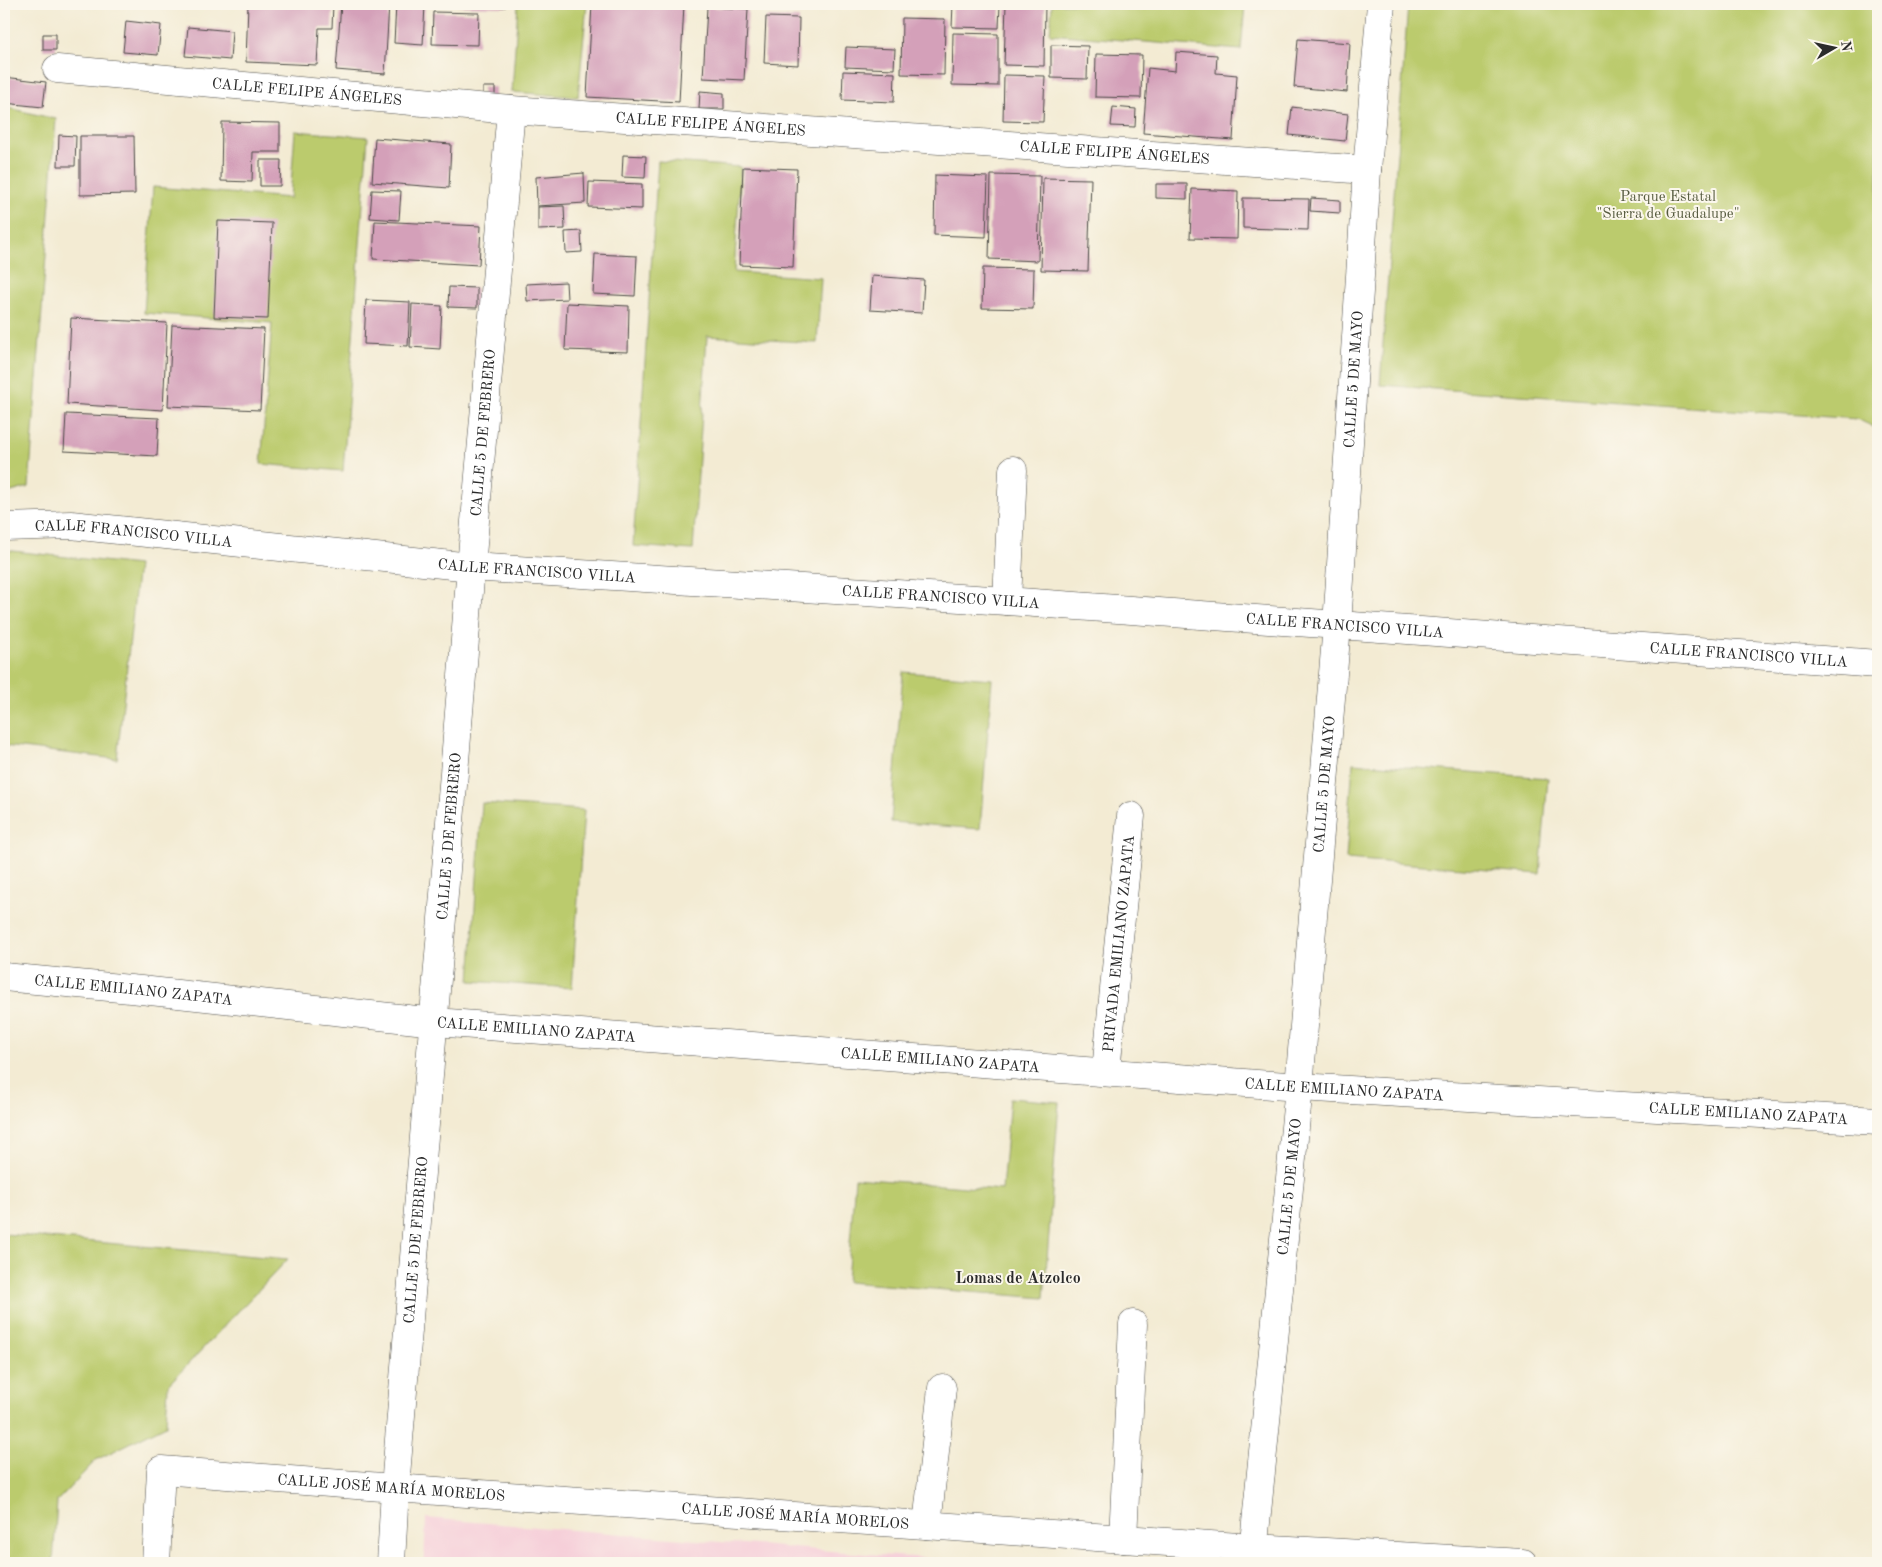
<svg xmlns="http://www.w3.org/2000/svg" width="1882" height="1567" viewBox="0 0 1882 1567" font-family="'Old Standard TT',serif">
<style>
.built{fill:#f6cfd9}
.green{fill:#bbcb6d;stroke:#737b4c}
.building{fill:#d4a0b9}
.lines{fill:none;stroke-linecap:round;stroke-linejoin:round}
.minor-casing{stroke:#494844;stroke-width:29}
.minor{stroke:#fff;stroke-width:28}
.labels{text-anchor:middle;stroke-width:4;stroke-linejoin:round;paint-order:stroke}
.street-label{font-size:15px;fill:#2b2b2b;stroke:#fbf7ec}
.park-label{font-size:15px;fill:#565b3f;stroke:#fbf7ec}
.neighbourhood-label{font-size:16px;font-weight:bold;fill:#2b2b2b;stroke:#fbf7ec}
</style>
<rect width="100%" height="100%" fill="#fbf7ec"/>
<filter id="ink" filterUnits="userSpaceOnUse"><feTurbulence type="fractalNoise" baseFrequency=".02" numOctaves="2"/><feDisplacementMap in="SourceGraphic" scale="10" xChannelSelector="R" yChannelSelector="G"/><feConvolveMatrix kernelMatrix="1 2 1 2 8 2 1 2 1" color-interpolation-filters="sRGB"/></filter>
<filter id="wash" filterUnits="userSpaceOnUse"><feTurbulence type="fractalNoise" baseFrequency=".0096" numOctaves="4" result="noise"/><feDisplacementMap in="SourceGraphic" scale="20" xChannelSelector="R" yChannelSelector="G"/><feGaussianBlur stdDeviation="1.12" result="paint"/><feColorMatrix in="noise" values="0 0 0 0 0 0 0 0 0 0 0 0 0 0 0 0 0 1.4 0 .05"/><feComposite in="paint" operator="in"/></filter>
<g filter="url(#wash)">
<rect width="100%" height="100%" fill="#f3ebd3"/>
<!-- built -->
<path class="built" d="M 426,1518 L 880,1555 L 1009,1563 L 424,1563 Z"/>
<!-- green -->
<path class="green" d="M 518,4 L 587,4 L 578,97 L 512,92 Z
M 1052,4 L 1245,4 L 1241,50 L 1050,34 Z
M 1408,4 L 1878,4 L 1878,429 L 1857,419 L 1380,385 Z
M 4,107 L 56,119 L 29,487 L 4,494 Z
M 295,131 L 368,137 L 343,471 L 261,464 L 272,323 L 144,313 L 153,187 L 290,198 Z
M 658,161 L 741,167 L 734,272 L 821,278 L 817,343 L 707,336 L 693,550 L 633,546 Z
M 4,550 L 138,565 L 117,759 L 4,746 Z
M 903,672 L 992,679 L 980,829 L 891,822 Z
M 1353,763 L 1548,778 L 1540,874 L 1346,859 Z
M 482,803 L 584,810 L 572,988 L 470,981 Z
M 1010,1098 L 1059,1102 L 1044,1298 L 847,1282 L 855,1178 L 1002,1190 Z
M 4,1234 L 288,1259 L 168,1385 L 166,1425 L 96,1460 L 57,1501 L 53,1563 L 4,1563 Z"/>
<g id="blocks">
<!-- building -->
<path class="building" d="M 248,4 L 333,4 L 332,28 L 319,28 L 317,65 L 246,62 Z
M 341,4 L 389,4 L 385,74 L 336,70 Z
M 396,4 L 425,4 L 423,45 L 394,43 Z
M 458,4 L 506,4 L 506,7 L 458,6 Z
M 592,4 L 684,4 L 679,102 L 587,97 Z
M 953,4 L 1000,4 L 999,28 L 952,27 Z
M 1006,4 L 1045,4 L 1044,66 L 1004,65 Z
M 707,7 L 748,9 L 744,80 L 703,78 Z
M 433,12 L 479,13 L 478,45 L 432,44 Z
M 766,17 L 799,18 L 798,65 L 764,63 Z
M 902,18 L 945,19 L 944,75 L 901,74 Z
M 126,21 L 161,25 L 158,55 L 123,52 Z
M 188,27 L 232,31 L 230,60 L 185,56 Z
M 953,33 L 998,34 L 998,86 L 952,85 Z
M 43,34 L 56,34 L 56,50 L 43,50 Z
M 1298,39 L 1350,43 L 1347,92 L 1294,87 Z
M 1051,45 L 1088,46 L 1087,79 L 1051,78 Z
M 846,47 L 895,49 L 894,69 L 845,67 Z
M 1176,52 L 1217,55 L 1216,73 L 1237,75 L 1233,140 L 1143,133 L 1148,68 L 1175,71 Z
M 1096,54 L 1142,55 L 1141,98 L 1095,97 Z
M 843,71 L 895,73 L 894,102 L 842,100 Z
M 1004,75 L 1045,76 L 1043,122 L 1003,121 Z
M 4,77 L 46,82 L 43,107 L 4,103 Z
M 483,87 L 495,87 L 495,99 L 483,98 Z
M 700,91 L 724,93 L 724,109 L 699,109 Z
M 1113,107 L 1136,109 L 1135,127 L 1111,126 Z
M 1292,107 L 1348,114 L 1345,141 L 1289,135 Z
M 222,122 L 280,123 L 280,152 L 253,152 L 252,182 L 221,181 Z
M 59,135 L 76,136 L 75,166 L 58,166 Z
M 80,136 L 134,136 L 135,194 L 80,195 Z
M 375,138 L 451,144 L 449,188 L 372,182 Z
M 623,155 L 646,156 L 645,178 L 622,177 Z
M 260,160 L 281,160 L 280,186 L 260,186 Z
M 743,167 L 797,169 L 793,267 L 739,265 Z
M 584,173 L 585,203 L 537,206 L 536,177 Z
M 935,175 L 988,177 L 986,237 L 934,235 Z
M 991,175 L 1040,176 L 1038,261 L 989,259 Z
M 1043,178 L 1091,179 L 1088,271 L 1041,270 Z
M 589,182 L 642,184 L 642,209 L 588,207 Z
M 1156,184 L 1187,184 L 1187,199 L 1156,198 Z
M 1192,189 L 1238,191 L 1237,239 L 1190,238 Z
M 372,190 L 401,191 L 399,220 L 370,218 Z
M 1243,198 L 1309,199 L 1308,230 L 1243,228 Z
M 1311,198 L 1340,200 L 1340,213 L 1310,211 Z
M 564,206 L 565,229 L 538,230 L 538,207 Z
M 218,221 L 272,223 L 268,319 L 214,317 Z
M 375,221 L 481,226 L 479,265 L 373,259 Z
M 581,231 L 582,252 L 566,253 L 565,232 Z
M 595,254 L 637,256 L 635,296 L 593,294 Z
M 983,268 L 1034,269 L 1033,309 L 982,308 Z
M 872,276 L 924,280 L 922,313 L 870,310 Z
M 566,282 L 567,299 L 527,301 L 526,284 Z
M 449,287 L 477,288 L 477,308 L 448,307 Z
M 366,300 L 410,302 L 408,346 L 364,344 Z
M 567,303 L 629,306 L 628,352 L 565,350 Z
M 412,304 L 442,306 L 440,349 L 410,347 Z
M 71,318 L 167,323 L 163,410 L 67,404 Z
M 172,325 L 264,329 L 260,410 L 168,406 Z
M 66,414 L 159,418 L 157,456 L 64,451 Z"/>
</g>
</g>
<g filter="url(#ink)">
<use href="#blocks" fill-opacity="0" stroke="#494844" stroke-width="1"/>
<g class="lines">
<defs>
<g id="minor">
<path id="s1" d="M 57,69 L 511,110 L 1367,170"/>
<path id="s2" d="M 4,527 L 71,525 L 471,567 L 1007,601 L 1878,664"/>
<path d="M 1007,601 L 1013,470"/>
<path id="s3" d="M 4,977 L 141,990 L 435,1022 L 1299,1087 L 1878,1121"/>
<path id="s4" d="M 1106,1071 L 1131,816"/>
<path d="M 927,1525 L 942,1388"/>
<path d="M 1123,1539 L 1133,1324"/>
<path id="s5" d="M 156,1563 L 161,1470 L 395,1488 L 1253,1548 L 1523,1563"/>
<path id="s6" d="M 391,1563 L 395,1488 L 471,567 L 511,110"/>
<path id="s7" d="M 1252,1563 L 1299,1087 L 1337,625 L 1367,170 L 1381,4"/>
</g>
</defs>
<!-- minor casing -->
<use href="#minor" class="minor-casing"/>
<!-- minor -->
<use href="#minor" class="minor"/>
</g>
</g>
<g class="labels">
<!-- street labels -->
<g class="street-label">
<text dy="5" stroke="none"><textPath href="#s1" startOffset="251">CALLE FELIPE ÁNGELES</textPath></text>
<text dy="5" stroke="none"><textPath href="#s1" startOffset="656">CALLE FELIPE ÁNGELES</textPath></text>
<text dy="5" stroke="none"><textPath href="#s1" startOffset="1061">CALLE FELIPE ÁNGELES</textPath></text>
<text dy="5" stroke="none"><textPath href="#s7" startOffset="1188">CALLE 5 DE MAYO</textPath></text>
<text dy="5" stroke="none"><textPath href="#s6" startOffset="1134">CALLE 5 DE FEBRERO</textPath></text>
<text dy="5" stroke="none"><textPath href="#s2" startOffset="130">CALLE FRANCISCO VILLA</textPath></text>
<text dy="5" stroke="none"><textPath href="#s2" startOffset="535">CALLE FRANCISCO VILLA</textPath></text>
<text dy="5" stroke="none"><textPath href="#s2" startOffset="940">CALLE FRANCISCO VILLA</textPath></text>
<text dy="5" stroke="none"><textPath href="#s2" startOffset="1345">CALLE FRANCISCO VILLA</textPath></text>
<text dy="5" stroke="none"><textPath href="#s2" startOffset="1750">CALLE FRANCISCO VILLA</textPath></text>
<text dy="5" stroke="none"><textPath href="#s7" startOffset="782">CALLE 5 DE MAYO</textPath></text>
<text dy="5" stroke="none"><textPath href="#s6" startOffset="729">CALLE 5 DE FEBRERO</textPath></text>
<text dy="5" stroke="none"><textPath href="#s4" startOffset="128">PRIVADA EMILIANO ZAPATA</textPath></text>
<text dy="5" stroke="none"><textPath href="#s3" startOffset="130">CALLE EMILIANO ZAPATA</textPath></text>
<text dy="5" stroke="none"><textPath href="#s3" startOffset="535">CALLE EMILIANO ZAPATA</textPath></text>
<text dy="5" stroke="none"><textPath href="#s3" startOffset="940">CALLE EMILIANO ZAPATA</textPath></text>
<text dy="5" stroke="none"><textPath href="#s3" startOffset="1345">CALLE EMILIANO ZAPATA</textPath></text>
<text dy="5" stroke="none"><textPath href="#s3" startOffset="1750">CALLE EMILIANO ZAPATA</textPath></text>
<text dy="5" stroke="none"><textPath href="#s7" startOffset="378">CALLE 5 DE MAYO</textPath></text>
<text dy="5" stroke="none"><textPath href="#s6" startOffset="324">CALLE 5 DE FEBRERO</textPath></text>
<text dy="5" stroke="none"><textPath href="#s5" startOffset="324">CALLE JOSÉ MARÍA MORELOS</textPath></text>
<text dy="5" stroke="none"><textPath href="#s5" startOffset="729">CALLE JOSÉ MARÍA MORELOS</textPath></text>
</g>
<!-- park labels -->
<g class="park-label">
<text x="1668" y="201">Parque Estatal<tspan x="1668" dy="17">"Sierra de Guadalupe"</tspan></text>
</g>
<!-- neighbourhood labels -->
<g class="neighbourhood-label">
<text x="1018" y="1283">Lomas de Atzolco</text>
</g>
</g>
<!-- margin -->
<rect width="1882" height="1567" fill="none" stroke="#fbf7ec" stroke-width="20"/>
<!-- north arrow -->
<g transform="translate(1834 48) rotate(81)" stroke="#fbf7ec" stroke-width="4" paint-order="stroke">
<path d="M0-4L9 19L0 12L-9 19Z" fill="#2b2b2b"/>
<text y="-8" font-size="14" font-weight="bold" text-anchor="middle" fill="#2b2b2b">N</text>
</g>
</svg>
